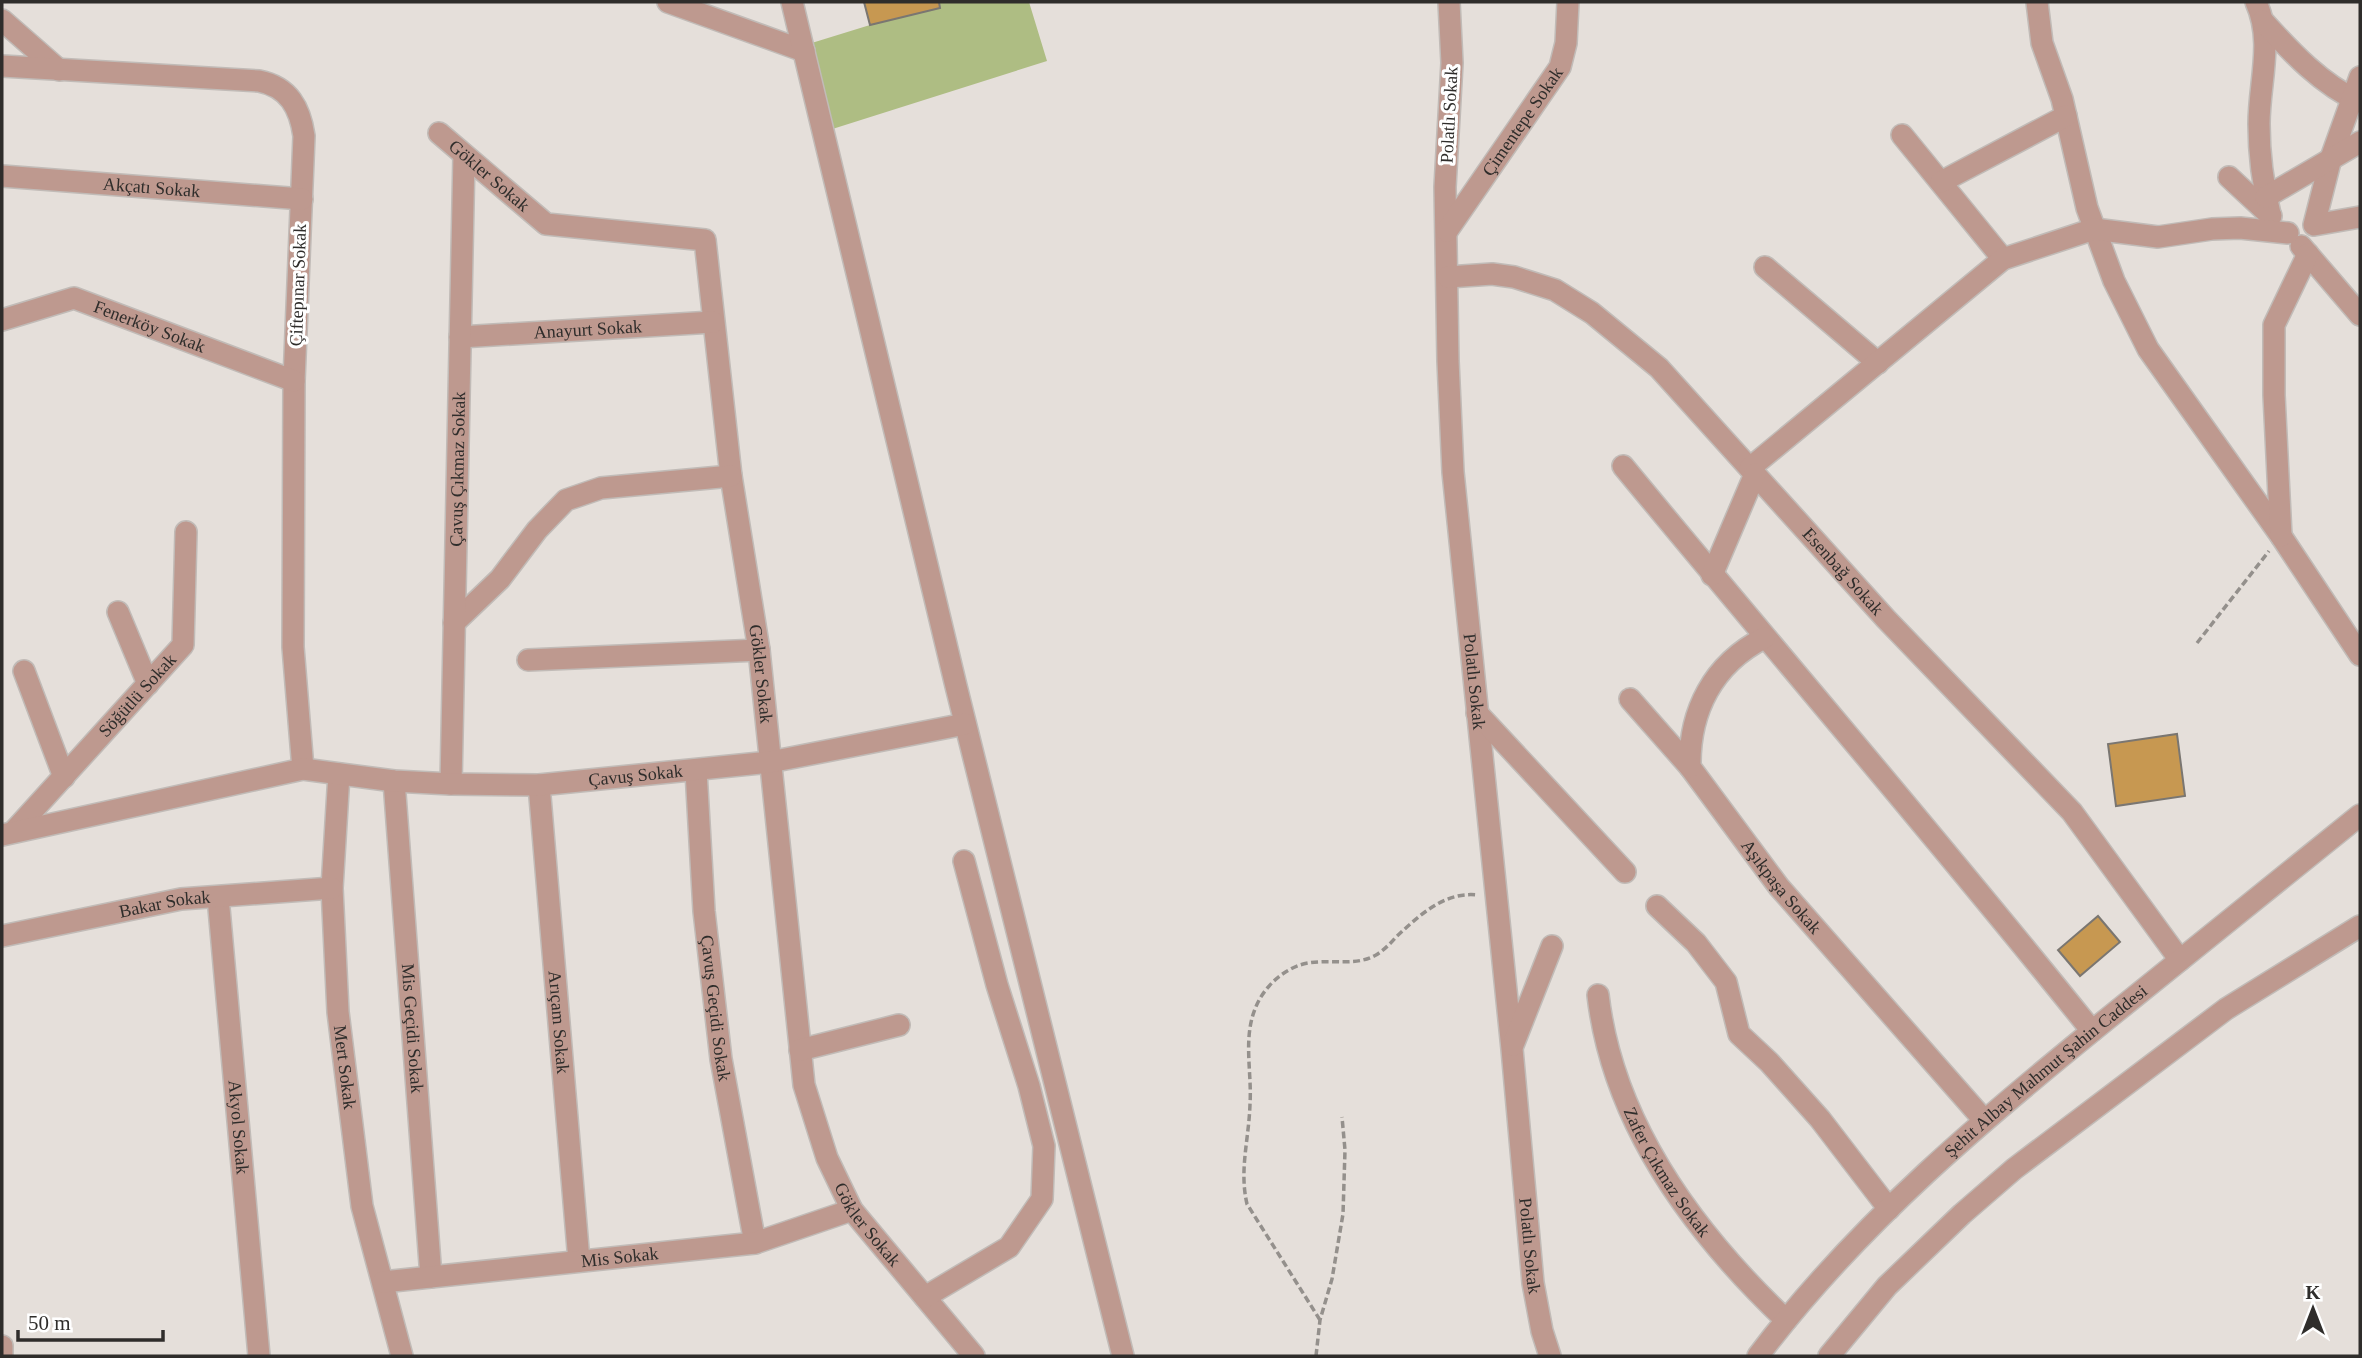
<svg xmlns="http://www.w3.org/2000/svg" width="2362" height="1358" viewBox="0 0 2362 1358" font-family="Georgia,serif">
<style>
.green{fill:#aebd83}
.building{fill:#c79851;stroke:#7a7671;stroke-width:2}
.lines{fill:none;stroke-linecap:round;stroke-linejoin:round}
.minor-casing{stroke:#c1bbb7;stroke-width:24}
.path{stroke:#94908c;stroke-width:3.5;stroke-dasharray:7 3.5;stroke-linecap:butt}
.minor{stroke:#be998f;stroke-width:21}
.labels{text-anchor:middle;stroke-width:6;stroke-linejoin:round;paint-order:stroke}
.street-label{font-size:18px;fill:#2f2d2b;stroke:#fff}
</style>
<rect width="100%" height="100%" fill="#e5dfda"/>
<!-- green -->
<path class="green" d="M 920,2 L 1029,2 L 1047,61 L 823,132 L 802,46 L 870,25 L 922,12 Z"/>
<!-- building -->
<path class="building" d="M 864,2 L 939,2 L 940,8 L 870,25 Z
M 2177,734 L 2185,796 L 2116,806 L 2108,744 Z
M 2098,916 L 2120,942 L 2080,976 L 2058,950 Z"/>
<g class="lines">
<defs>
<g id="minor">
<path d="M 668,2 L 804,51"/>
<path d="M 792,2 L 956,686 L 1123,1356"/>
<path id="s1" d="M 1449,2 L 1452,63 L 1445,187 L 1448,361 L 1453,472 L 1512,1049 L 1533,1283 L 1542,1331 L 1550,1356"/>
<path d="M 2037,2 L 2042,43 L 2062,99 L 2087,208 L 2114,281 L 2148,349 L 2281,536 L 2360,655"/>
<path d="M 2256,2 C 2274,42 2259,82 2259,124 C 2259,155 2263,185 2270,214"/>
<path d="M 2,20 L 59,70"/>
<path d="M 2263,21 C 2291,52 2322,85 2360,102"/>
<path d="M 2,66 L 259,81 C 289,87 300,108 304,136 L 294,381 L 293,647 L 303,769"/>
<path d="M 2360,77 L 2331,158 L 2314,225 L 2360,217"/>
<path id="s2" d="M 439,133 L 546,224 L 705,240 L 731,476 L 759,650 L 804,1085 L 827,1158 L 852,1210 L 974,1356"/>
<path d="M 1902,135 L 2003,259"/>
<path id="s3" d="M 2,176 L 302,199"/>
<path d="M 2229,177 L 2271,216"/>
<path d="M 1941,182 L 2066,116"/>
<path d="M 2266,197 L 2360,142"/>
<path id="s4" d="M 1447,231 L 1560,67 L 1566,43 L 1568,2"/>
<path d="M 2301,246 L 2360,315"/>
<path d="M 1765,267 L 1878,363"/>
<path id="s5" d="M 1448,277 L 1492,274 L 1514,277 L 1555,290 L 1592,313 L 1659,368 L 1886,619 L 2072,812 L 2180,960"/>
<path id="s6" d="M 2,320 L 74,298 L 294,381"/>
<path id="s7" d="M 460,337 L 713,322"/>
<path d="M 1623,466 C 1779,655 1939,840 2092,1031"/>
<path d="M 1750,468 L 2003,259 L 2094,229 L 2158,237 L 2212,229 L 2240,228 L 2288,233"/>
<path d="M 2281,536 L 2274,395 L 2274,325 L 2308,254"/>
<path d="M 1712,575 L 1755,474"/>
<path d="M 118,612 L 148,684"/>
<path d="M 454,623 L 500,579 L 537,530 L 566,500 L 601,488 L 731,476"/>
<path id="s8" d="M 1764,638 C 1713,664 1689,711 1690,767 L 1779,887 L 1984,1120"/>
<path d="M 528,660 L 759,650"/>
<path d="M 24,671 L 64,777"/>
<path d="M 1630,699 L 1690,767"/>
<path d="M 1477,713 L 1625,872"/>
<path id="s9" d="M 696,771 L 704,911 L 721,1059 L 755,1243"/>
<path id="s10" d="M 339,774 L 332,888 L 338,1012 L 362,1206 L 402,1356"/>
<path id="s11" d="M 394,781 L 431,1277"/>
<path id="s12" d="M 451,784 L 464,155"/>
<path id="s13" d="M 539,785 L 579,1261"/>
<path id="s14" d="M 15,830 L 183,645 L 186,532"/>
<path id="s15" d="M 2,835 L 303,769 L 394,781 L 451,784 L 539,785 L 770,762 L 965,724"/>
<path id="s16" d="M 218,897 L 259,1356"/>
<path d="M 1657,906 L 1696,943 L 1726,982 L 1739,1034 L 1769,1062 L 1820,1119 L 1889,1209"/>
<path id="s17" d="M 2,936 L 181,899 L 332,888"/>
<path id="s18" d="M 1598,995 C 1613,1125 1694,1233 1786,1320"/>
<path d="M 1513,1045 L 1552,946"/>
<path d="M 800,1050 L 899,1025"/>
<path id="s19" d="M 383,1282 L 755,1243 L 852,1210"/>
<path d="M 925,1297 L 1009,1247 L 1042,1199 L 1044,1146 L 1029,1086 L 997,985 L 964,861"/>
<path d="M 2,1346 L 2,1356"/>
<path id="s20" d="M 1758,1356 C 1858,1223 1988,1115 2117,1011 C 2198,946 2279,880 2360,815"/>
<path d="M 1829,1356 L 1887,1286 L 1962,1214 L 2014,1169 L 2226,1009 L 2360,926"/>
</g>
</defs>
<!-- minor casing -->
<use href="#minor" class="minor-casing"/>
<!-- path -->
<path class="path" d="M 2197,643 L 2269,551
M 1320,1320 L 1247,1204 C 1239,1170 1249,1139 1250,1104 C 1252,1073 1243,1039 1255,1009 C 1261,993 1274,978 1289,970 C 1317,953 1350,970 1376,955 C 1384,950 1390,944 1396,937 C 1419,916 1444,891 1478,895
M 1316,1356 L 1320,1320 L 1332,1279 L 1343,1214 L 1345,1150 L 1342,1117"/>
<!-- minor -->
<use href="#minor" class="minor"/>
</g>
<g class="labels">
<!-- street labels -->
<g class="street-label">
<text transform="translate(1449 115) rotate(-87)" y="6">Polatlı Sokak</text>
<text dy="6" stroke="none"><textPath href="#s4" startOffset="133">Çimentepe Sokak</textPath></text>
<text dy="6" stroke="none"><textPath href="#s2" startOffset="66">Gökler Sokak</textPath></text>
<text dy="6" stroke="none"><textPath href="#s3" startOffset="150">Akçatı Sokak</textPath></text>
<text transform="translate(298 285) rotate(-88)" y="6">Çiftepınar Sokak</text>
<text dy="6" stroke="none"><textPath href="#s6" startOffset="156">Fenerköy Sokak</textPath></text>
<text dy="6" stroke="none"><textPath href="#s7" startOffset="128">Anayurt Sokak</textPath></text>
<text dy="6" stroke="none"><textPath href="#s12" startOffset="315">Çavuş Çıkmaz Sokak</textPath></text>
<text dy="6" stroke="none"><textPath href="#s5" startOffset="514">Esenbağ Sokak</textPath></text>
<text dy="6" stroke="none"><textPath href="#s2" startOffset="738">Gökler Sokak</textPath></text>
<text dy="6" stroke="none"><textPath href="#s1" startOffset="681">Polatlı Sokak</textPath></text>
<text dy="6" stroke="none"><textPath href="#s14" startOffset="182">Söğütlü Sokak</textPath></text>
<text dy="6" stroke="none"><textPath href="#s15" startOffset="642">Çavuş Sokak</textPath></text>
<text dy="6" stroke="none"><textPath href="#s8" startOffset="308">Aşıkpaşa Sokak</textPath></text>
<text dy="6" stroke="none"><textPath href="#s17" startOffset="166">Bakar Sokak</textPath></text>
<text dy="6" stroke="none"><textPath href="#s9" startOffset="238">Çavuş Geçidi Sokak</textPath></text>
<text dy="6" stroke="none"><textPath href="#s13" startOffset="238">Arıçam Sokak</textPath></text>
<text dy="6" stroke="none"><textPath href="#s11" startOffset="248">Mis Geçidi Sokak</textPath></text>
<text dy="6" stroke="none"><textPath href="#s10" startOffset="294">Mert Sokak</textPath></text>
<text dy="6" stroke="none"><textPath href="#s20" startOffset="406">Şehit Albay Mahmut Şahin Caddesi</textPath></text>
<text dy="6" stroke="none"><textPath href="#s16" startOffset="231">Akyol Sokak</textPath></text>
<text dy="6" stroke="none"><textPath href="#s18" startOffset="192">Zafer Çıkmaz Sokak</textPath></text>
<text dy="6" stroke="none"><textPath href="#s2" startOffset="1306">Gökler Sokak</textPath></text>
<text dy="6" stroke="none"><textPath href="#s1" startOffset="1248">Polatlı Sokak</textPath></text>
<text dy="6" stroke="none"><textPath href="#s19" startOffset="238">Mis Sokak</textPath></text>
</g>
</g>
<!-- border -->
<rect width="2362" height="1358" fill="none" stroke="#2f2d2b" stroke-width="7"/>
<!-- north arrow -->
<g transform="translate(2313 1309)" stroke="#ffffff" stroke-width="5" paint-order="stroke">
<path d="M0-5L12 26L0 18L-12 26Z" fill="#2f2d2b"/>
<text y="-10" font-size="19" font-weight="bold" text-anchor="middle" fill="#2f2d2b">K</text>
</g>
<!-- scale -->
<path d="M18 1330v10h145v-10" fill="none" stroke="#2f2d2b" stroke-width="3.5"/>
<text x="28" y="1330" font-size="21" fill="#2f2d2b" stroke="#ffffff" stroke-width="5" paint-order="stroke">50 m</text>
</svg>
